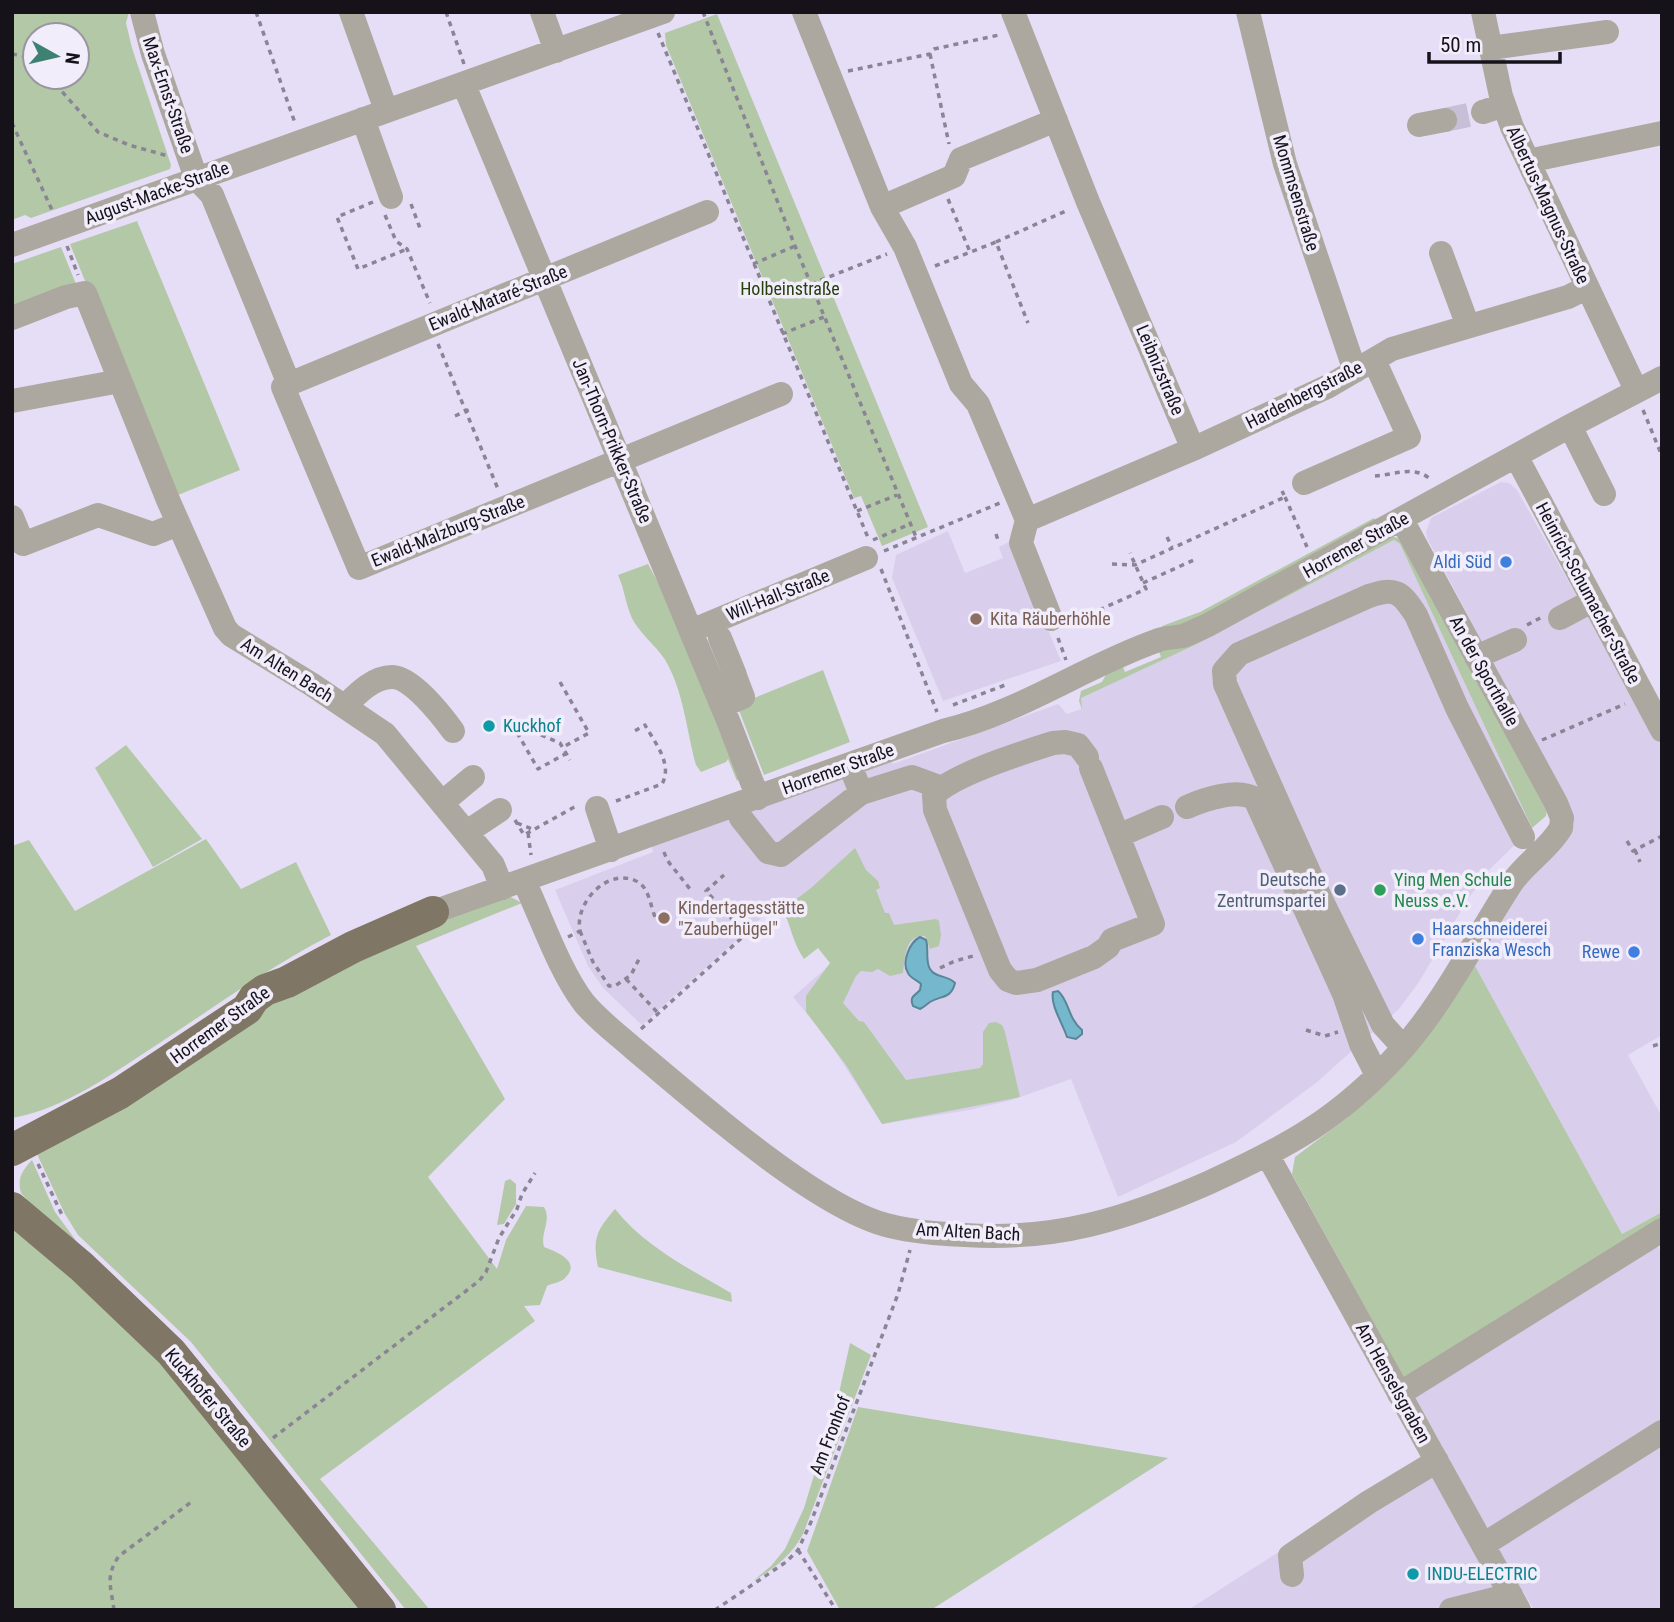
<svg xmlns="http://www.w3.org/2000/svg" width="1674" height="1622" viewBox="0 0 1674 1622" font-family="'Roboto Condensed',sans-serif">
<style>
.built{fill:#d9cfed}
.green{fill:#b3c8a6;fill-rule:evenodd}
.water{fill:#75b7cd;stroke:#588697;stroke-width:2}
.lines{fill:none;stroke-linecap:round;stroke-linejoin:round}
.minor-tunnel{stroke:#c7bfd5;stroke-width:24;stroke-dasharray:24 12;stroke-linecap:butt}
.path{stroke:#8a8495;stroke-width:3.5;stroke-dasharray:5 5;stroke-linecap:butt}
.minor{stroke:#ada89f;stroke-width:24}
.major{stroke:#807666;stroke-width:32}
.shop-dot{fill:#3f7fe0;stroke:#f2edfb;stroke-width:2.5}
.education-dot{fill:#8d6e63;stroke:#f2edfb;stroke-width:2.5}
.culture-dot{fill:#0f9aa8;stroke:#f2edfb;stroke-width:2.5}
.service-dot{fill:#5c6f8a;stroke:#f2edfb;stroke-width:2.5}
.leisure-dot{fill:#2e9e5b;stroke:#f2edfb;stroke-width:2.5}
.labels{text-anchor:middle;stroke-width:7;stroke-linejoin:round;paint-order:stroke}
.street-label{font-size:18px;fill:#15121a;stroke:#f2edfb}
.park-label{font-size:18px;fill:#26400d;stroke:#f2edfb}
.shop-label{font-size:18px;fill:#366cbe;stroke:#f2edfb;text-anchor:end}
.education-label{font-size:18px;fill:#785e54;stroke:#f2edfb;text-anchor:start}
.culture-label{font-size:18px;fill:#0d838f;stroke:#f2edfb;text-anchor:start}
.service-label{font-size:18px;fill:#4e5e75;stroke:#f2edfb;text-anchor:end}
.leisure-label{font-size:18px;fill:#27864d;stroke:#f2edfb;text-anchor:start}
</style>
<rect width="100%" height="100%" fill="#e6def6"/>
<!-- built -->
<path class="built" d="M 1501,482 L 1509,483 L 1517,490 L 1662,747 L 1662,1035 L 1628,1055 L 1662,1117 L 1662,1212 L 1622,1234 L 1475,966 L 1523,886 L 1571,835 L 1574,823 L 1538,747 L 1427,538 L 1426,532 L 1431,518 Z
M 948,531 L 965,573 L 1003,558 L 999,547 L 1011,541 L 1061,661 L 943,701 L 892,578 L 896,555 Z
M 1394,540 L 1400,544 L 1532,828 L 1489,870 L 1470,896 L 1419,982 L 1399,1009 L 1316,1083 L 1236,1142 L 1118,1197 L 1071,1079 L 1012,1100 L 969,1110 L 882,1124 L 824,1034 L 793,997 L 859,939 L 812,888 L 783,909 L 778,903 L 642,1025 L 603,988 L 588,966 L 555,890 L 653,852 L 652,846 L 891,760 L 893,764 L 1058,704 L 1067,714 L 1081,709 L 1080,698 L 1195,645 Z
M 1647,1230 L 1662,1253 L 1662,1610 L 1534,1610 L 1523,1591 L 1495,1610 L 1188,1610 L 1443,1447 L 1405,1380 Z"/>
<!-- green -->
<path class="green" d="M 12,12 L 129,12 L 126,23 L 132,48 L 171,165 L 170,169 L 31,218 L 25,215 L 12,220 ZM 35,35 L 77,35 L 77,77 L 35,77 Z
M 717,14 L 928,527 L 882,546 L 861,496 L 854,498 L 666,45 L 665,33 Z
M 137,221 L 240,470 L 173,497 L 70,244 Z
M 61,247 L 78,289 L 12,315 L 12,264 Z
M 1374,518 L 1376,521 L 1193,623 L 1163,628 L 1162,626 L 1200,612 Z
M 1392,536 L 1401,539 L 1547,808 L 1546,816 L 1532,828 L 1400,544 L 1394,540 L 1195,645 L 1081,698 L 1082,709 L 1079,701 L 1081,691 L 1102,682 L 1109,669 L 1121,662 L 1125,672 L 1161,657 L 1157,646 Z
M 648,564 L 661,588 L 739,778 L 737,781 L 728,759 L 726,762 L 701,772 L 696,765 C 687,733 684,695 668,665 C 661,650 644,638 634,622 C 626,608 625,590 618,575 Z
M 823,670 L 850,742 L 764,775 L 737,705 Z
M 126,745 L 202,839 L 153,867 L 95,768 Z
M 206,839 L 241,889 L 296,862 L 331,935 C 269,967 213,1008 155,1046 C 112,1074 64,1109 12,1118 L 12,846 L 29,840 L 75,911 Z
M 855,848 L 866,870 L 878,881 L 880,888 L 876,890 L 885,913 L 889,913 L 894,925 L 936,919 L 939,921 L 941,935 L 939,946 L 930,949 L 925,936 C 905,934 905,957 903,973 L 890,976 L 878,969 L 872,972 L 861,971 L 856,976 L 843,1003 L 859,1021 L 864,1022 L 906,1080 L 980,1068 L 983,1064 L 983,1032 L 989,1023 L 996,1022 L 1002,1025 L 1005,1032 L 1020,1097 L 882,1124 L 846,1065 L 806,1012 L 806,996 L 830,963 L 818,948 L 804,959 C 793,943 791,927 783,909 L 811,888 Z
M 509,896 L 522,903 L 416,946 L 505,1099 L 428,1177 L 497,1269 L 506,1240 L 526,1206 L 544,1207 C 552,1220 540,1233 544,1247 C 557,1252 583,1262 564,1279 C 559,1283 552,1283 547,1286 L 540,1305 L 524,1306 L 535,1321 L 320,1479 L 430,1610 L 406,1610 L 191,1342 L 78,1235 L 65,1214 L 37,1154 L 257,1011 L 393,938 Z
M 1475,966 L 1622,1234 L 1662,1212 L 1662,1220 L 1405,1380 L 1292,1174 L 1295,1157 L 1347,1118 Z
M 32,1160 L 55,1212 L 80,1246 L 164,1323 L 197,1359 L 398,1610 L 390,1610 L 21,1193 C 17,1178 22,1171 32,1160 Z
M 510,1179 L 516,1184 L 516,1204 L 504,1224 L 497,1225 L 505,1181 Z
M 615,1209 C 645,1247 690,1269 731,1293 L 732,1302 L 598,1267 C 592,1238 597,1230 615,1209 Z
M 12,1228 L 146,1339 L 368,1610 L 12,1610 Z
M 850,1343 L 871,1355 L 803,1534 C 791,1556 774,1569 753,1581 L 771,1566 L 785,1549 L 804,1508 L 839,1393 Z
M 858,1407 L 1168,1458 L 931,1610 L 840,1610 L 807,1551 Z"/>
<!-- water -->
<path class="water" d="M 920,937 L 926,940 C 929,949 925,961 930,969 C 935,978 948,975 955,983 C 951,999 942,995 930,1002 C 927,1004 924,1007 920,1009 L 913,1006 C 909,996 915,996 920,990 L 921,984 C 917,980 910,978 908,973 C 901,962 910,942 920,937 Z
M 1058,991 C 1069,1000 1068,1019 1082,1030 L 1082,1034 L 1076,1039 L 1067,1037 C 1063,1024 1050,1005 1053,992 Z"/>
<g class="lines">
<!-- minor-tunnel -->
<path class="minor-tunnel" d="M 1445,120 L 1483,112"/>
<!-- path -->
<path class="path" d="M 256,12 L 295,123
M 446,12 L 464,64
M 703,12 L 795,246 L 916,537
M 12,15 L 13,12
M 658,33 L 869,540
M 12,54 L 23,56 L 35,64
M 930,54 L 949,144
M 848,71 L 930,54 L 934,49 L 999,35
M 49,77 L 98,132 L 129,145 L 168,156
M 12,123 L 52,210
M 948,199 L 970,252
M 373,202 L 337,217 L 358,269 L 407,249
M 411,204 L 421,231
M 385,215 L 396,241 L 407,249 L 430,303
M 996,242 L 1068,210
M 67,246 L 78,275
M 753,264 L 795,246
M 935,266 L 996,242 L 1028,323
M 811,284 L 887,254
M 782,334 L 824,317
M 438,344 L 498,489
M 1643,410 L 1662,456
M 455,416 L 473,408
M 1375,476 C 1393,475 1415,465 1430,479
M 1285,497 L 1307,547
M 857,511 L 897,495
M 996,534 L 999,543
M 1167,537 L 1172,547
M 873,540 L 910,524
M 884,551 L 1000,503
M 1112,564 L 1135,565 L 1285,497 L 1282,491
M 881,569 L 937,712
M 1143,583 L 1196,559
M 1072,622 L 1146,589 L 1130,553
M 1527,625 L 1542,617
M 1058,638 L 1066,660
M 560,682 L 589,733 L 563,747
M 953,705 L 1005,685
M 1542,740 L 1625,704
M 567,753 L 538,769 L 511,722 L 560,743 L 570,760
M 616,801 L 662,784 C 673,764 655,743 645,725 L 633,732
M 515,820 L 524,835 L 578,805
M 517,823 L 532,829
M 528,833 L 531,855
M 1627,841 L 1633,851 L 1662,836
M 1635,850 L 1640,862
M 664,852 L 667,860 L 690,889
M 580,931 L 593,962 L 609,986 L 615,986 L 631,975 L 640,957
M 568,937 L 580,931 C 574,903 608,867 636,881 C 650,887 650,907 656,919
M 940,968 L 955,961 L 973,956
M 626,979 L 658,1013
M 641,1029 L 746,934 L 706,891 L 724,875
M 1306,1030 L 1325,1036 L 1338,1032
M 1653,1046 L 1662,1043
M 38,1164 L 63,1217
M 273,1438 L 479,1281 L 486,1272 L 499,1238 L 517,1209 L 522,1194 L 535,1173
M 798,1550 L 836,1610
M 114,1610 C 111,1587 105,1576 119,1556 L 194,1500
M 715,1610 L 786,1562 L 798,1550 L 811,1522 L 898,1294 L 910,1250"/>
<!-- minor -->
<path class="minor" d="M 142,12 L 153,54 L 196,178 L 212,195 L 289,384 L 283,387 L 359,568 L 781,394
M 351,12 L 386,110
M 542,12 L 556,51
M 804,12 L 882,207 L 905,247 L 961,384 L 978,404 L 1027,520 L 1021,543 L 1051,619
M 1013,12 L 1088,202 L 1193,449
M 1248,12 L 1285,164 L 1355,371
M 1483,12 L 1501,96 L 1512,127 L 1636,390
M 1490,48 L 1607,32
M 464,85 L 729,723 L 758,798
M 1483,112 L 1504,105
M 363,119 L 391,197
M 1419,125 L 1445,120
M 1528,161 L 1662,133
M 882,207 L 954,176 L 961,159 L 1056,120
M 12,245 L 663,12
M 1441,253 L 1468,326
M 12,318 L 66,297 L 85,293 L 168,500 L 225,628 L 231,635 L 311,684 L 385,734 L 493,865 L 502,888
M 289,384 L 707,212
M 12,401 L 120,381
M 1570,426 L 1604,494
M 1516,456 L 1662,730
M 1304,483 L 1409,437 L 1374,360
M 12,517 L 23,544 L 98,515 L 153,534 L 178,524
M 1027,520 L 1193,449 L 1329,386 L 1392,349 L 1568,297 L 1586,288
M 1560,618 L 1592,601
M 691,631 L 866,558
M 720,638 L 735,675
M 1476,657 L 1515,640
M 345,706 C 357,694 373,677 392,677 C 412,677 442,716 453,731
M 722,706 L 743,697 L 735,676
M 1087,757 L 1078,745 L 1065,742 L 1053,743 C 1025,752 953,774 934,795 L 935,810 L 1000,970 L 1008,980 L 1016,983 L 1037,980 L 1094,957 L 1108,947 L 1112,940 L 1153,924 L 1091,768
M 861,793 L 912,777 L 942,788
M 443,802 L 473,777
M 736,805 L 741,818 L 768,852 L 781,855 L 861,793 L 850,765
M 1187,807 C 1205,799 1238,788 1255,799 L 1344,994 L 1361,1044 L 1377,1075
M 597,808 L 611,850
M 467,832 L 500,810
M 1118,836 L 1162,817
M 524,881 C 542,919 559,970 584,1003 C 598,1020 617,1034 634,1049 C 664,1074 693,1099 723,1123 C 765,1157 839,1214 890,1226 C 915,1232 940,1234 965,1235 C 1056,1241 1126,1219 1208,1183 C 1287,1147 1339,1119 1398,1054 C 1444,1003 1474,941 1511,884 C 1525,863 1548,850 1561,828 L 1562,818 L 1556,803 L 1402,520
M 433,912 L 943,731 C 1019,713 1083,667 1156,641 C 1165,637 1174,638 1183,636 C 1191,633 1199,629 1208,625 L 1570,426 L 1662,378
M 1403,1047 L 1383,1025 L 1320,897 L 1225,684 L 1224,671 L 1239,654 L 1369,596 C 1396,587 1401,592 1416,615 L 1457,708 L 1523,837
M 1268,1156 L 1519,1610
M 1399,1394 L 1662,1230
M 1483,1545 L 1662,1432
M 1292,1575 L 1290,1556 L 1369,1502 L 1437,1461
M 1451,1610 L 1511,1595"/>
<!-- major -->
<path class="major" d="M 12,1150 L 120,1093 L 247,1009 L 254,998 L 265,990 L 287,982 L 353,947 L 433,912
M 12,1208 L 82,1267 L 171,1352 L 380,1610"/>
</g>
<!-- markers -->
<g class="shop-dot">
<circle cx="1506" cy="562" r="7"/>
<circle cx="1418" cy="939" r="7"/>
<circle cx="1634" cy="952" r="7"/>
</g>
<g class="education-dot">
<circle cx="976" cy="619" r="7"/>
<circle cx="664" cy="918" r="7"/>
</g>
<g class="culture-dot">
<circle cx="489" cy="726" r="7"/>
<circle cx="1413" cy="1574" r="7"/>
</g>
<circle class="service-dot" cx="1340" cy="890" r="7"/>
<circle class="leisure-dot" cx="1380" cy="890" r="7"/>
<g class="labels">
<!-- street labels -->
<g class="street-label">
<text transform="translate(168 95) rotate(71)" y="6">Max-Ernst-Straße</text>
<text transform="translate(157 193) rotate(-20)" y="6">August-Macke-Straße</text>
<text transform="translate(1296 193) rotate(73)" y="6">Mommsenstraße</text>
<text transform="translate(1548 205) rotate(65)" y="6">Albertus-Magnus-Straße</text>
<text transform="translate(498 298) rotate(-22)" y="6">Ewald-Mataré-Straße</text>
<text transform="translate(1160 370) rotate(67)" y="6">Leibnizstraße</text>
<text transform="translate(1304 395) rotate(-27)" y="6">Hardenbergstraße</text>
<text transform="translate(612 441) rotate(67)" y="6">Jan-Thorn-Prikker-Straße</text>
<text transform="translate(448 531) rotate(-22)" y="6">Ewald-Malzburg-Straße</text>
<text transform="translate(1356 545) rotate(-29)" y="6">Horremer Straße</text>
<text transform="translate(1588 593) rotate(62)" y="6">Heinrich-Schumacher-Straße</text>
<text transform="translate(778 595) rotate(-22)" y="6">Will-Hall-Straße</text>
<text transform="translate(287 670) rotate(32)" y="6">Am Alten Bach</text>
<text transform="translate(1484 671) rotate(61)" y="6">An der Sporthalle</text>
<text transform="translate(838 769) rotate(-20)" y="6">Horremer Straße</text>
<text transform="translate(220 1025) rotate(-36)" y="6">Horremer Straße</text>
<text transform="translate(968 1232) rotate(3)" y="6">Am Alten Bach</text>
<text transform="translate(1393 1383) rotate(61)" y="6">Am Henselsgraben</text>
<text transform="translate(208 1398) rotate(50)" y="6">Kuckhofer Straße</text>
<text transform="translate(830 1435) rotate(-69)" y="6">Am Fronhof</text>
</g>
<!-- park labels -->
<g class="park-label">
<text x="790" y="295">Holbeinstraße</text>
</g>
<!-- shop labels -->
<g class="shop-label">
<text x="1492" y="568">Aldi Süd</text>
<text x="1432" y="935" text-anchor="start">Haarschneiderei<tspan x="1432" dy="21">Franziska Wesch</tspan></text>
<text x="1620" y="958">Rewe</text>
</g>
<!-- education labels -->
<g class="education-label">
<text x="990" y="625">Kita Räuberhöhle</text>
<text x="678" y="914">Kindertagesstätte<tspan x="678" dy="21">"Zauberhügel"</tspan></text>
</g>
<!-- culture labels -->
<g class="culture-label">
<text x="503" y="732">Kuckhof</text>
<text x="1427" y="1580">INDU-ELECTRIC</text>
</g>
<!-- service labels -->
<g class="service-label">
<text x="1326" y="886">Deutsche<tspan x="1326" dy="21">Zentrumspartei</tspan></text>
</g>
<!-- leisure labels -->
<g class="leisure-label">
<text x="1394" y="886">Ying Men Schule<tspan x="1394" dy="21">Neuss e.V.</tspan></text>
</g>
</g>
<!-- border -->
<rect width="1674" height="1622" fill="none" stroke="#15121a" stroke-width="28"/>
<!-- north arrow -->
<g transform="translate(56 56) rotate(98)"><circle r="33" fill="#f2edfb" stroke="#9a95a1" stroke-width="2"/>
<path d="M0-5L12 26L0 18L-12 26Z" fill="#3e8173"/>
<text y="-10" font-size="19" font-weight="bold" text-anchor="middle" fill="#15121a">N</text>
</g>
<!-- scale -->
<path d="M1429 52v10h131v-10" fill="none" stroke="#15121a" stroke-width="3.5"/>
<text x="1440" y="52" font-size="21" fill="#15121a" stroke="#f2edfb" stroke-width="5" paint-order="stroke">50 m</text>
</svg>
